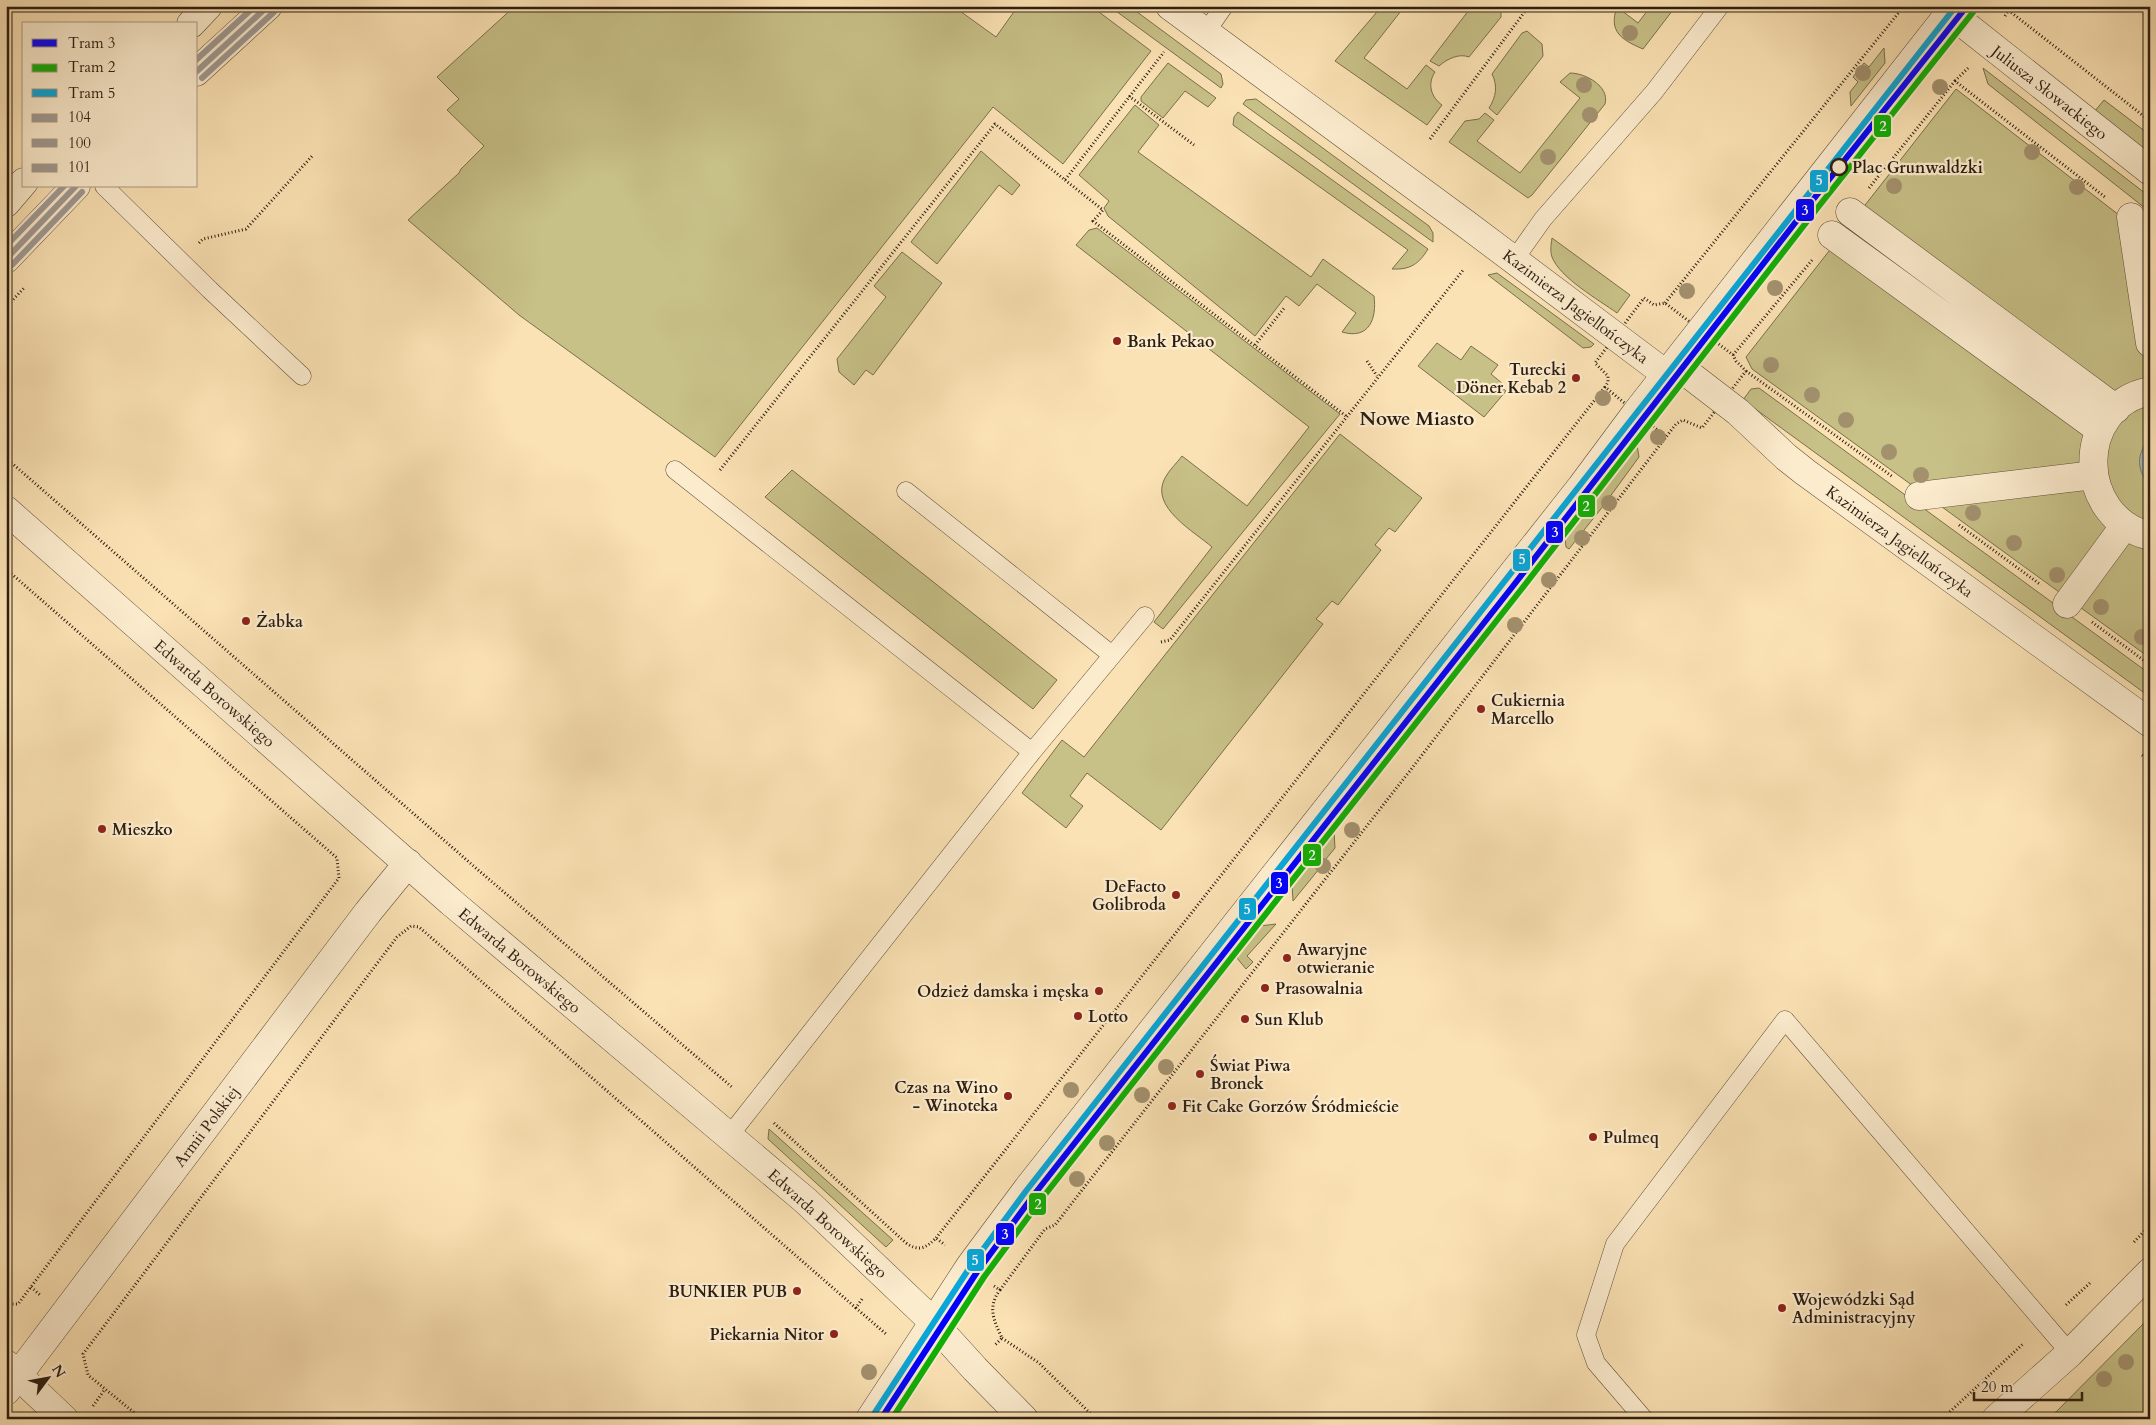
<svg xmlns="http://www.w3.org/2000/svg" width="2156" height="1425" viewBox="0 0 2156 1425" font-family="Cardo,serif">
<style>
.green{fill:#c7c087;stroke:#7a6f4c}
.water{fill:#a3bbb8;stroke:#747c76}
.lines{fill:none;stroke-linecap:round;stroke-linejoin:round}
.service-casing{stroke:#604f3a;stroke-width:19}
.pedestrian-casing{stroke:#604f3a;stroke-width:29}
.minor-casing{stroke:#604f3a;stroke-width:29}
.tertiary-casing{stroke:#604f3a;stroke-width:29}
.path{stroke:#2d1e12;stroke-width:3;stroke-dasharray:1 2.5;stroke-linecap:butt}
.service{stroke:#fcecce;stroke-width:18}
.pedestrian{stroke:#fcecce;stroke-width:28}
.minor{stroke:#fcecce;stroke-width:28}
.tertiary{stroke:#fcecce;stroke-width:28}
.bus-1-casing{stroke:#fcecce;stroke-width:10}
.bus-2-casing{stroke:#fcecce;stroke-width:10}
.bus-3-casing{stroke:#fcecce;stroke-width:10}
.bus-1{stroke:#a09a94;stroke-width:6}
.bus-2{stroke:#a09a94;stroke-width:6}
.bus-3{stroke:#a09a94;stroke-width:6}
.tram-1-casing{stroke:#fcecce;stroke-width:10}
.tram-2-casing{stroke:#fcecce;stroke-width:10}
.tram-3-casing{stroke:#fcecce;stroke-width:10}
.tram-1{stroke:#00f;stroke-width:6}
.tram-2{stroke:#10b006;stroke-width:6}
.tram-3{stroke:#07a7db;stroke-width:6}
.tree{fill:#a3916e}
.stop-dot{fill:#fcecce;stroke:#2d1e12;stroke-width:2.5}
.poi-dot{fill:#8f2418;stroke:#fcecce;stroke-width:2}
.labels{text-anchor:middle;stroke-width:4.5;stroke-linejoin:round;paint-order:stroke}
.street-label{font-size:16px;fill:#2d1e12;stroke:#fcecce}
.stop-label{font-size:16px;font-weight:bold;fill:#2d1e12;stroke:#fcecce;text-anchor:start}
.poi-label{font-size:16px;font-weight:bold;fill:#2d1e12;stroke:#fcecce;text-anchor:start}
.quarter-label{font-size:19px;font-weight:bold;fill:#2d1e12;stroke:#fcecce}
.line-badge{stroke:#fcecce;stroke-width:2}
.badge-label{font-size:14px;text-anchor:middle;font-weight:bold;fill:#fff}
</style>
<rect width="100%" height="100%" fill="#fbe2b4"/>
<filter id="stains"><feTurbulence type="fractalNoise" baseFrequency=".004" numOctaves="4"/><feColorMatrix values="0 0 0 0 .2 0 0 0 0 .09 0 0 0 0 .02 0 0 0 .5 -.17"/></filter>
<radialGradient id="worn" r=".72"><stop offset=".6" stop-color="#630" stop-opacity="0"/><stop offset="1" stop-color="#630" stop-opacity=".3"/></radialGradient>
<!-- green -->
<path class="green" d="M 515,6 L 953,6 L 996,37 L 1018,6 L 1091,6 L 1151,51 L 1063,164 L 993,107 L 715,457 L 519,315 L 408,220 L 459,173 L 461,169 L 484,146 L 447,110 L 459,99 L 437,77 Z
M 1109,6 L 1129,6 L 1221,74 L 1223,84 L 1221,88 Z
M 1382,6 L 1405,6 L 1364,58 L 1407,89 L 1426,65 L 1435,72 C 1427,84 1431,97 1442,105 L 1427,125 L 1335,61 Z
M 1472,6 L 1496,6 L 1501,10 L 1501,17 L 1469,57 C 1459,53 1447,59 1439,66 L 1430,61 Z
M 1651,6 L 1676,6 L 1643,49 C 1622,40 1608,32 1617,7 L 1638,23 Z
M 1527,31 L 1542,44 L 1543,56 L 1497,115 L 1489,108 C 1496,97 1498,86 1492,74 L 1522,33 Z
M 1884,48 L 1885,63 L 1851,106 L 1850,92 L 1858,82 L 1853,77 L 1864,63 L 1869,67 Z
M 1168,63 L 1216,98 L 1208,107 L 1185,91 L 1163,118 L 1141,101 L 1141,97 Z
M 1983,68 L 2150,197 L 2150,212 L 1988,84 Z
M 1570,73 C 1585,73 1610,86 1605,104 L 1532,195 L 1528,198 L 1449,142 L 1465,121 L 1479,119 L 1485,113 L 1494,120 L 1477,141 L 1520,173 L 1580,98 L 1560,82 Z
M 1956,89 L 2150,239 L 2150,658 L 1752,369 L 1746,357 Z
M 1256,99 L 1429,226 L 1433,233 L 1433,242 L 1243,104 L 1246,100 Z
M 2104,100 L 2150,135 L 2150,156 L 2094,112 Z
M 1135,105 L 1159,125 L 1138,152 L 1311,277 L 1323,259 L 1374,296 C 1377,319 1369,340 1342,332 L 1356,313 L 1317,284 L 1299,306 L 1286,296 L 1255,336 L 1108,216 L 1104,208 L 1109,201 L 1079,175 Z
M 1238,112 L 1428,249 C 1419,264 1410,270 1392,269 L 1408,250 L 1233,125 L 1234,117 Z
M 981,151 L 1020,185 L 1012,195 L 999,185 L 937,264 L 911,242 Z
M 1097,228 L 1340,414 L 1163,629 L 1154,622 L 1212,547 C 1195,532 1149,507 1165,478 C 1169,470 1177,463 1182,456 L 1247,506 L 1309,427 L 1076,245 L 1089,230 Z
M 1552,238 L 1630,295 L 1617,313 C 1599,300 1560,278 1552,257 C 1550,251 1551,245 1552,238 Z
M 902,252 L 942,283 L 873,375 L 866,370 L 854,385 L 839,372 L 837,359 L 886,297 L 874,286 Z
M 1497,273 L 1594,344 L 1591,347 L 1583,348 L 1488,275 Z
M 1437,343 L 1461,360 L 1471,346 L 1498,365 L 1491,374 L 1503,384 L 1501,387 L 1506,391 L 1484,417 L 1418,366 Z
M 1759,388 L 2150,674 L 2150,697 L 1743,400 L 1751,389 Z
M 1340,434 L 1422,498 L 1395,532 L 1389,528 L 1375,545 L 1381,550 L 1338,605 L 1332,601 L 1316,619 L 1323,624 L 1161,830 L 1087,773 L 1070,796 L 1083,806 L 1066,828 L 1022,793 L 1062,740 L 1084,757 Z
M 1637,445 L 1639,457 L 1609,498 L 1614,503 L 1609,508 L 1604,505 L 1569,549 L 1566,547 L 1565,537 Z
M 792,470 L 1057,680 L 1033,709 L 765,497 Z
M 1334,831 L 1335,848 L 1326,859 L 1330,864 L 1323,872 L 1319,869 L 1293,901 L 1292,884 L 1325,841 L 1329,841 Z
M 1276,924 L 1247,956 L 1253,962 L 1246,969 L 1237,958 L 1240,949 L 1260,926 Z
M 769,1129 L 893,1240 L 886,1247 L 768,1139 Z
M 2150,1317 L 2150,1419 L 2049,1419 Z"/>
<!-- water -->
<path class="water" d="M 2150,440 L 2150,485 C 2137,472 2135,453 2150,440 Z"/>
<g class="lines">
<defs>
<path id="service" d="M 1206,32 L 1224,6
M 104,186 L 210,290 L 302,376
M 1514,260 L 1543,219 L 1654,92 L 1720,6
M 675,470 L 1032,752
M 906,491 L 1112,655
M 729,1136 L 1032,752 L 1145,616
M 1644,1419 L 1596,1363 L 1586,1335 L 1615,1244 L 1785,1020 L 2070,1353"/>
<path id="pedestrian" d="M 1850,212 L 2116,409
M 2131,217 L 2150,343
M 1832,235 L 2100,430
M 2150,391 C 2074,406 2075,518 2150,536
M 1919,496 L 2094,475
M 2067,604 L 2125,525
M 870,1419 L 933,1323"/>
<path id="minor" d="M 1170,6 L 1466,224 L 1659,369 L 1682,369 L 1738,412 L 1786,457 L 1805,472 L 2150,723
M 1950,13 L 2150,171
M 6,510 L 451,902 L 806,1201 L 926,1315 L 975,1369 L 1024,1419
M 933,1323 L 970,1266 L 1028,1188 L 1581,487 L 1636,413 L 1955,6
M 6,1364 L 64,1419
M 6,1391 L 368,912 L 408,863
M 1996,1419 L 2070,1353 L 2150,1272"/>
<path id="tertiary" d="M 191,24 L 208,6
M 196,72 L 268,6
M 6,203 L 24,182
M 6,259 L 76,186"/>
</defs>
<!-- service casing -->
<use href="#service" class="service-casing"/>
<!-- pedestrian casing -->
<use href="#pedestrian" class="pedestrian-casing"/>
<!-- minor casing -->
<use href="#minor" class="minor-casing"/>
<!-- tertiary casing -->
<use href="#tertiary" class="tertiary-casing"/>
<!-- path -->
<path class="path" d="M 2003,6 L 2150,121
M 2005,16 L 2011,6
M 1955,81 L 1968,68
M 1129,96 L 1194,145
M 1430,139 L 1529,6
M 1065,180 L 1103,210 L 1093,221 L 1346,416
M 1869,188 L 1955,81 L 2105,197
M 199,243 L 203,239 L 246,229 L 313,155
M 1644,298 L 1654,305 L 1665,303 L 1733,355 L 1736,361 L 1746,371 L 1702,428 L 1683,420 L 1676,424 L 1666,437 L 1605,387 L 1608,382 L 1608,376 L 1595,363 Z
M 1665,303 L 1904,6
M 6,307 L 25,287
M 1255,345 L 1285,307
M 1733,355 L 1813,259
M 1367,361 L 1377,376
M 1746,371 L 1893,477
M 6,458 L 477,869 L 733,1088
M 720,470 L 995,124 L 1065,180 L 1164,52
M 1959,525 L 2041,585
M 6,569 L 337,858 L 339,878 L 18,1304 L 6,1304
M 2092,622 L 2150,665
M 1161,642 L 1170,640 L 1464,269
M 2142,755 L 2150,761
M 774,1123 L 906,1243 C 919,1252 926,1248 936,1238 L 945,1245
M 936,1238 L 1605,387
M 2134,1242 L 2150,1225
M 994,1286 L 1000,1290 C 987,1307 994,1321 1002,1338 L 995,1345
M 31,1287 L 40,1295
M 1000,1290 L 1045,1229 L 1055,1225 L 1079,1194 L 1409,772 L 1666,437
M 862,1299 L 856,1308 L 886,1334
M 2066,1305 L 2091,1282
M 1002,1338 L 1039,1363 L 1096,1419
M 93,1406 L 105,1389
M 142,1419 L 88,1375 L 83,1354 L 397,937 L 411,926 L 419,927 L 856,1308
M 1942,1419 L 2024,1343"/>
<!-- service -->
<use href="#service" class="service"/>
<!-- pedestrian -->
<use href="#pedestrian" class="pedestrian"/>
<!-- minor -->
<use href="#minor" class="minor"/>
<!-- tertiary -->
<use href="#tertiary" class="tertiary"/>
<defs>
<path id="bus-1" d="M 196,72 L 268,6
M 6,259 L 76,186"/>
<path id="bus-2" d="M 202,78 L 274,12
M 12,265 L 82,192"/>
<path id="bus-3" d="M 196,60 L 255,6
M 6,246 L 64,186"/>
</defs>
<!-- bus-1 casing -->
<use href="#bus-1" class="bus-1-casing"/>
<!-- bus-2 casing -->
<use href="#bus-2" class="bus-2-casing"/>
<!-- bus-3 casing -->
<use href="#bus-3" class="bus-3-casing"/>
<!-- bus-1 -->
<use href="#bus-1" class="bus-1"/>
<!-- bus-2 -->
<use href="#bus-2" class="bus-2"/>
<!-- bus-3 -->
<use href="#bus-3" class="bus-3"/>
<defs>
<path id="tram-1" d="M 881,1419 L 977,1272 L 1033,1196 L 1513,586 L 1812,201 L 1967,6"/>
<path id="tram-2" d="M 892,1419 L 984,1277 L 1040,1201 L 1520,591 L 1819,206 L 1974,11"/>
<path id="tram-3" d="M 874,1414 L 970,1267 L 1026,1191 L 1956,6"/>
</defs>
<!-- tram-1 casing -->
<use href="#tram-1" class="tram-1-casing"/>
<!-- tram-2 casing -->
<use href="#tram-2" class="tram-2-casing"/>
<!-- tram-3 casing -->
<use href="#tram-3" class="tram-3-casing"/>
<!-- tram-1 -->
<use href="#tram-1" class="tram-1"/>
<!-- tram-2 -->
<use href="#tram-2" class="tram-2"/>
<!-- tram-3 -->
<use href="#tram-3" class="tram-3"/>
</g>
<!-- trees -->
<g class="tree">
<circle cx="1630" cy="33" r="8"/>
<circle cx="1863" cy="73" r="8"/>
<circle cx="1584" cy="85" r="8"/>
<circle cx="1940" cy="87" r="8"/>
<circle cx="1590" cy="115" r="8"/>
<circle cx="2032" cy="152" r="8"/>
<circle cx="1548" cy="157" r="8"/>
<circle cx="1894" cy="186" r="8"/>
<circle cx="2077" cy="187" r="8"/>
<circle cx="1775" cy="288" r="8"/>
<circle cx="1687" cy="291" r="8"/>
<circle cx="1771" cy="365" r="8"/>
<circle cx="1812" cy="395" r="8"/>
<circle cx="1603" cy="398" r="8"/>
<circle cx="1846" cy="420" r="8"/>
<circle cx="1658" cy="437" r="8"/>
<circle cx="1889" cy="452" r="8"/>
<circle cx="1921" cy="475" r="8"/>
<circle cx="1609" cy="503" r="8"/>
<circle cx="1973" cy="513" r="8"/>
<circle cx="1582" cy="538" r="8"/>
<circle cx="2014" cy="543" r="8"/>
<circle cx="2057" cy="575" r="8"/>
<circle cx="1549" cy="580" r="8"/>
<circle cx="2101" cy="607" r="8"/>
<circle cx="1515" cy="625" r="8"/>
<circle cx="2142" cy="637" r="8"/>
<circle cx="1352" cy="830" r="8"/>
<circle cx="1323" cy="866" r="8"/>
<circle cx="1166" cy="1067" r="8"/>
<circle cx="1071" cy="1090" r="8"/>
<circle cx="1142" cy="1095" r="8"/>
<circle cx="1107" cy="1143" r="8"/>
<circle cx="1077" cy="1179" r="8"/>
<circle cx="2126" cy="1362" r="8"/>
<circle cx="869" cy="1372" r="8"/>
<circle cx="2104" cy="1379" r="8"/>
</g>
<!-- markers -->
<circle class="stop-dot" cx="1839" cy="167" r="8"/>
<g class="poi-dot">
<circle cx="1117" cy="341" r="5"/>
<circle cx="1576" cy="378" r="5"/>
<circle cx="246" cy="621" r="5"/>
<circle cx="1481" cy="709" r="5"/>
<circle cx="102" cy="829" r="5"/>
<circle cx="1176" cy="895" r="5"/>
<circle cx="1287" cy="958" r="5"/>
<circle cx="1265" cy="988" r="5"/>
<circle cx="1099" cy="991" r="5"/>
<circle cx="1078" cy="1016" r="5"/>
<circle cx="1245" cy="1019" r="5"/>
<circle cx="1200" cy="1074" r="5"/>
<circle cx="1008" cy="1096" r="5"/>
<circle cx="1172" cy="1106" r="5"/>
<circle cx="1593" cy="1137" r="5"/>
<circle cx="797" cy="1291" r="5"/>
<circle cx="1782" cy="1308" r="5"/>
<circle cx="834" cy="1334" r="5"/>
</g>
<g class="labels">
<!-- street labels -->
<g class="street-label">
<text transform="translate(2050 92) rotate(38)" y="6">Juliusza Słowackiego</text>
<text transform="translate(1576 306) rotate(37)" y="6">Kazimierza Jagiellończyka</text>
<text transform="translate(1900 541) rotate(36)" y="6">Kazimierza Jagiellończyka</text>
<text transform="translate(215 693) rotate(41)" y="6">Edwarda Borowskiego</text>
<text transform="translate(520 960) rotate(40)" y="6">Edwarda Borowskiego</text>
<text transform="translate(206 1126) rotate(-53)" y="6">Armii Polskiej</text>
<text transform="translate(828 1223) rotate(42)" y="6">Edwarda Borowskiego</text>
</g>
<!-- stop labels -->
<g class="stop-label">
<text x="1852" y="173">Plac Grunwaldzki</text>
</g>
<!-- poi labels -->
<g class="poi-label">
<text x="1127" y="347">Bank Pekao</text>
<text x="1566" y="375" text-anchor="end">Turecki<tspan x="1566" dy="18">Döner Kebab 2</tspan></text>
<text x="256" y="627">Żabka</text>
<text x="1491" y="706">Cukiernia<tspan x="1491" dy="18">Marcello</tspan></text>
<text x="112" y="835">Mieszko</text>
<text x="1166" y="892" text-anchor="end">DeFacto<tspan x="1166" dy="18">Golibroda</tspan></text>
<text x="1297" y="955">Awaryjne<tspan x="1297" dy="18">otwieranie</tspan></text>
<text x="1275" y="994">Prasowalnia</text>
<text x="1089" y="997" text-anchor="end">Odzież damska i męska</text>
<text x="1088" y="1022">Lotto</text>
<text x="1255" y="1025">Sun Klub</text>
<text x="1210" y="1071">Świat Piwa<tspan x="1210" dy="18">Bronek</tspan></text>
<text x="998" y="1093" text-anchor="end">Czas na Wino<tspan x="998" dy="18">- Winoteka</tspan></text>
<text x="1182" y="1112">Fit Cake Gorzów Śródmieście</text>
<text x="1603" y="1143">Pulmeq</text>
<text x="787" y="1297" text-anchor="end">BUNKIER PUB</text>
<text x="1792" y="1305">Wojewódzki Sąd<tspan x="1792" dy="18">Administracyjny</tspan></text>
<text x="824" y="1340" text-anchor="end">Piekarnia Nitor</text>
</g>
<!-- quarter labels -->
<g class="quarter-label">
<text x="1417" y="425">Nowe Miasto</text>
</g>
</g>
<g class="line-badge">
<rect x="1873" y="114" width="19" height="24" rx="5" fill="#10b006"/>
<rect x="1809" y="169" width="20" height="24" rx="5" fill="#07a7db"/>
<rect x="1795" y="198" width="20" height="24" rx="5" fill="#00f"/>
<rect x="1577" y="494" width="19" height="24" rx="5" fill="#10b006"/>
<rect x="1545" y="520" width="19" height="24" rx="5" fill="#00f"/>
<rect x="1512" y="548" width="19" height="24" rx="5" fill="#07a7db"/>
<rect x="1302" y="843" width="20" height="24" rx="5" fill="#10b006"/>
<rect x="1270" y="871" width="19" height="24" rx="5" fill="#00f"/>
<rect x="1238" y="897" width="19" height="24" rx="5" fill="#07a7db"/>
<rect x="1028" y="1192" width="19" height="24" rx="5" fill="#10b006"/>
<rect x="995" y="1222" width="20" height="24" rx="5" fill="#00f"/>
<rect x="966" y="1248" width="19" height="24" rx="5" fill="#07a7db"/>
</g>
<g class="badge-label">
<text x="1883" y="131">2</text>
<text x="1819" y="185">5</text>
<text x="1805" y="215">3</text>
<text x="1586" y="511">2</text>
<text x="1555" y="537">3</text>
<text x="1522" y="564">5</text>
<text x="1312" y="860">2</text>
<text x="1279" y="888">3</text>
<text x="1247" y="914">5</text>
<text x="1038" y="1209">2</text>
<text x="1005" y="1239">3</text>
<text x="975" y="1265">5</text>
</g>
<!-- margin -->
<rect width="2156" height="1425" fill="none" stroke="#fbe2b4" stroke-width="25"/>
<rect x="8" y="8" width="2141" height="1410" fill="none" stroke="#2d1e12" stroke-width="2.5"/>
<rect x="12" y="12" width="2131" height="1400" fill="none" stroke="#2d1e12"/>
<!-- legend -->
<rect x="22" y="22" width="175" height="165" fill="#fcecce" stroke="#a99a83"/>
<rect x="32" y="39" width="25" height="8" fill="#0000ff" stroke="#a99a83"/>
<text x="68" y="48" font-size="15" fill="#2d1e12">Tram 3</text>
<rect x="32" y="64" width="25" height="8" fill="#10b006" stroke="#a99a83"/>
<text x="68" y="72" font-size="15" fill="#2d1e12">Tram 2</text>
<rect x="32" y="89" width="25" height="8" fill="#07a7db" stroke="#a99a83"/>
<text x="68" y="98" font-size="15" fill="#2d1e12">Tram 5</text>
<rect x="32" y="114" width="25" height="8" fill="#a09a94" stroke="#a99a83"/>
<text x="68" y="122" font-size="15" fill="#2d1e12">104</text>
<rect x="32" y="139" width="25" height="8" fill="#a09a94" stroke="#a99a83"/>
<text x="68" y="148" font-size="15" fill="#2d1e12">100</text>
<rect x="32" y="164" width="25" height="8" fill="#a09a94" stroke="#a99a83"/>
<text x="68" y="172" font-size="15" fill="#2d1e12">101</text>
<!-- north arrow -->
<g transform="translate(48 1378) rotate(58)" stroke="#fcecce" stroke-width="4" paint-order="stroke">
<path d="M0-4L9 19L0 12L-9 19Z" fill="#2d1e12"/>
<text y="-8" font-size="14" font-weight="bold" text-anchor="middle" fill="#2d1e12">N</text>
</g>
<!-- scale -->
<path d="M1974 1392v8h108v-8" fill="none" stroke="#2d1e12" stroke-width="2.5"/>
<text x="1981" y="1392" font-size="15" fill="#2d1e12" stroke="#fcecce" stroke-width="4" paint-order="stroke">20 m</text>
<rect width="100%" height="100%" filter="url(#stains)"/>
<rect width="100%" height="100%" fill="url(#worn)"/>
</svg>
